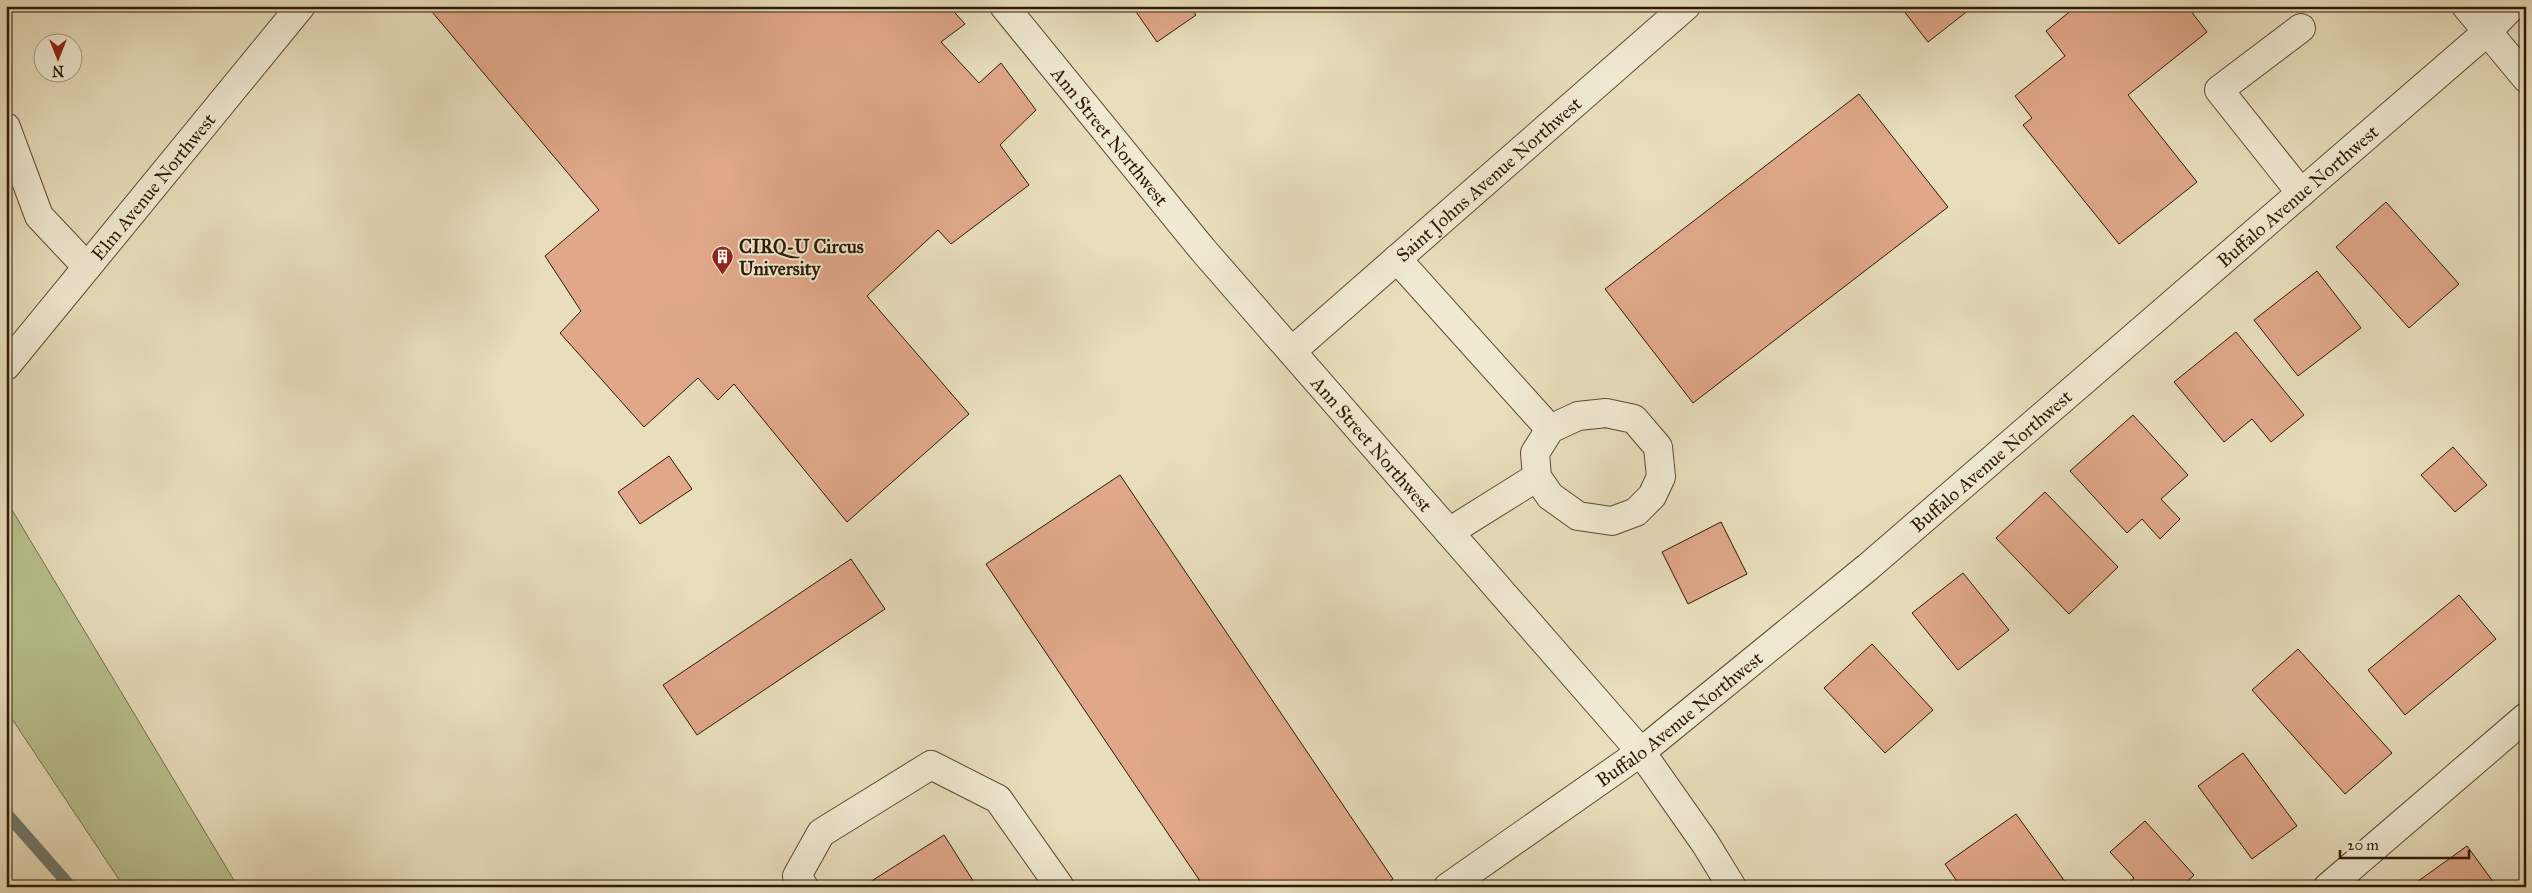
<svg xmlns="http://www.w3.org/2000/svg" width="2532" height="893" viewBox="0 0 2532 893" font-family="'IM FELL Great Primer',serif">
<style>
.green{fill:#b8c18f;stroke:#746d4a}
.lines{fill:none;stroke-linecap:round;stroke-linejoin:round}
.stream{stroke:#6f7a71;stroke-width:12}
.building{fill:#e0a78a;stroke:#2f1905}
.minor-casing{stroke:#5d4a33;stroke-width:30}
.minor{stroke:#f0ead3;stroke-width:28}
.labels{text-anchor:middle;stroke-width:4;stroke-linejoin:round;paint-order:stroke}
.street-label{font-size:19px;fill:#2f1905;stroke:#f0ead3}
.poi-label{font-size:19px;font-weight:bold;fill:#2f1905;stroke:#f0ead3;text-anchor:start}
</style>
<rect width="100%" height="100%" fill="#e8debc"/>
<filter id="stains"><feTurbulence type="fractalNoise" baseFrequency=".004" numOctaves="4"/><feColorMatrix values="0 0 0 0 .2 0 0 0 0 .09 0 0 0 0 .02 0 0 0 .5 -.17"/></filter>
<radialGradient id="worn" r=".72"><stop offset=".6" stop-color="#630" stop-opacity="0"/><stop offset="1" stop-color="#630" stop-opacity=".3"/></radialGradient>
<!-- green -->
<path class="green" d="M 6,500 L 238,887 L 124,887 L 6,710 Z"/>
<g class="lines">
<!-- stream -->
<path class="stream" d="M 6,813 L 71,887"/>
</g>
<!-- building -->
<path class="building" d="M 427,6 L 949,6 L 965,24 L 941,42 L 979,83 L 1001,63 L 1036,110 L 1000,145 L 1029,185 L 951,244 L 938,230 L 867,296 L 969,414 L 847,522 L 734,384 L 718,400 L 698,378 L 644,427 L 560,333 L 581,311 L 545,256 L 599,210 Z
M 1132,6 L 1189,6 L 1196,15 L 1157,42 Z
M 1900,6 L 1974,6 L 1928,42 Z
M 2071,6 L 2187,6 L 2207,32 L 2128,95 L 2197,182 L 2119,244 L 2023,125 L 2032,118 L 2015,96 L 2065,56 L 2046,31 L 2073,9 Z
M 1859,94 L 1948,207 L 1693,403 L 1605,289 Z
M 2386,202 L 2459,284 L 2409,328 L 2336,247 Z
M 2317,271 L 2361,328 L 2298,376 L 2254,320 Z
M 2236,332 L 2304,415 L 2271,442 L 2252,419 L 2224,442 L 2174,382 Z
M 2133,415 L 2188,475 L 2161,499 L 2180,519 L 2160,539 L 2142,519 L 2127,533 L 2070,471 Z
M 2453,447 L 2487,485 L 2455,512 L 2421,475 Z
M 669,456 L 692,489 L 640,524 L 618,492 Z
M 1120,475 L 1393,879 L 1382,887 L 1204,887 L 986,564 Z
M 2045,492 L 2118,567 L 2069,614 L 1996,538 Z
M 1721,522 L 1747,574 L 1688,604 L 1662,552 Z
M 851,559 L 885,609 L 697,735 L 663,685 Z
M 1963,573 L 2009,630 L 1958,670 L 1912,613 Z
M 2459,595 L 2496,639 L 2405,715 L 2368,670 Z
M 1872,644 L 1933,710 L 1885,753 L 1824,688 Z
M 2298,649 L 2392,753 L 2345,794 L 2252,690 Z
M 2243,753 L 2297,826 L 2252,859 L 2198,786 Z
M 2016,814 L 2069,887 L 1961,887 L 1945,864 Z
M 2145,821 L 2194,875 L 2181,887 L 2123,887 L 2134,878 L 2110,852 Z
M 944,835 L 977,887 L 862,887 Z
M 2467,846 L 2497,887 L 2410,887 Z"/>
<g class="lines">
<defs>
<g id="minor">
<path id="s1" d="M 1004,6 L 1203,250 L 1641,752 L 1705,843 L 1732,887"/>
<path d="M 2466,6 L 2526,78"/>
<path d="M 2301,28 L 2219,90 L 2301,193"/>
<path d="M 6,127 L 39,216 L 87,267"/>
<path d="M 1397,259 L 1550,429"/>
<path id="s2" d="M 1292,351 L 1686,6"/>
<path id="s3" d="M 6,366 L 301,6"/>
<path d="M 1449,532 L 1537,477 L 1550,496 L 1578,516 L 1612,521 L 1636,512 L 1652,496 L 1661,477 L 1658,447 L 1634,419 L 1606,413 L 1578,416 L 1550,429 L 1535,453 L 1537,477"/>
<path d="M 804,887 L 797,876 L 821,833 L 931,765 L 998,799 L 1060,887"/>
<path id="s4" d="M 1448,887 L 1641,752 L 1868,567 L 2487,32 L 2512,6"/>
<path d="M 2328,887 L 2526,717"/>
</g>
</defs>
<!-- minor casing -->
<use href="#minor" class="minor-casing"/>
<!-- minor -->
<use href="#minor" class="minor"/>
</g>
<!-- icons -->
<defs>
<symbol id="building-pin" viewBox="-11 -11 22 30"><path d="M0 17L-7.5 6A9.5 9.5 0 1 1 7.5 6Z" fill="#8f2418" stroke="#f0ead3"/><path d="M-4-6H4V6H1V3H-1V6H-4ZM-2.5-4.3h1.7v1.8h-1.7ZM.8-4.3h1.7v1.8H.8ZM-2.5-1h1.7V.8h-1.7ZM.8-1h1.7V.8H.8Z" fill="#fff"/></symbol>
</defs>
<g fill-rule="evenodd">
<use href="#building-pin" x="710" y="244" width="25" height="34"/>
</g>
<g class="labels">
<!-- street labels -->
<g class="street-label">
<text dy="7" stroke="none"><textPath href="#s1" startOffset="168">Ann Street Northwest</textPath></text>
<text dy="7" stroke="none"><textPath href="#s2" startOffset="261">Saint Johns Avenue Northwest</textPath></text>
<text dy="7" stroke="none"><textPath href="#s3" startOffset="232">Elm Avenue Northwest</textPath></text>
<text dy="7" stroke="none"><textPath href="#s4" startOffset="1096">Buffalo Avenue Northwest</textPath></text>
<text dy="7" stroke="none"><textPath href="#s1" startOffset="572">Ann Street Northwest</textPath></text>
<text dy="7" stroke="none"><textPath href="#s4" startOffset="691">Buffalo Avenue Northwest</textPath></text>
<text dy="7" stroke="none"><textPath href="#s4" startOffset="286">Buffalo Avenue Northwest</textPath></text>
</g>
<!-- poi labels -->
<g class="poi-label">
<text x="739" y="253">CIRQ-U Circus<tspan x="739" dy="22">University</tspan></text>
</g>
</g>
<!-- margin -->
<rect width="2532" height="893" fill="none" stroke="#e8debc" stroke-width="25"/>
<rect x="8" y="8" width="2517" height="878" fill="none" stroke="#2f1905" stroke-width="2.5"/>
<rect x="12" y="12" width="2507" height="868" fill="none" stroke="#2f1905"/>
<!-- north arrow -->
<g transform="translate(58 58) rotate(180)"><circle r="24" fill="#f0ead3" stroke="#a39681"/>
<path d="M0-4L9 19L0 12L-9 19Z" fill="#8f2418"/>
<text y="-8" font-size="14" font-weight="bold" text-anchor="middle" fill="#2f1905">N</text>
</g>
<!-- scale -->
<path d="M2340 850v8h129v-8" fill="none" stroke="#2f1905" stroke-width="2.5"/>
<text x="2347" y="850" font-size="15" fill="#2f1905" stroke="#f0ead3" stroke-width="4" paint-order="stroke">20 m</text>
<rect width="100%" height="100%" filter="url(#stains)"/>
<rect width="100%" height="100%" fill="url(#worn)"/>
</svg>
